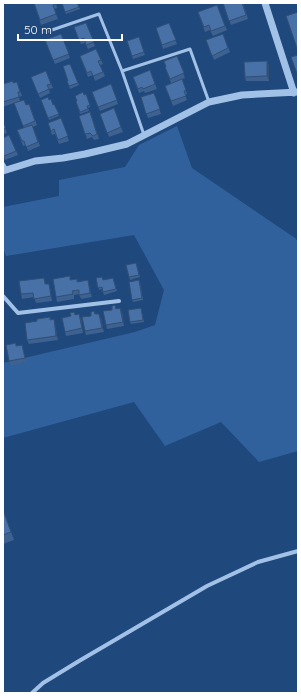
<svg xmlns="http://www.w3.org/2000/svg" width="301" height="696" viewBox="0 0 301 696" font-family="Quicksand,sans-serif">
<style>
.green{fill:#31619c}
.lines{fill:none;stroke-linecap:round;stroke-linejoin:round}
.service{stroke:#a2c1e7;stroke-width:3}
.minor{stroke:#a2c1e7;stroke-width:4}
.tertiary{stroke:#a2c1e7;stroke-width:7}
.wall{fill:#3d6190}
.shaded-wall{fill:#324f75}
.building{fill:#4771a7;stroke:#324f75}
</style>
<rect width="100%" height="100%" fill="#1f487d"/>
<!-- green -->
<path class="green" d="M 177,126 L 192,168 L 295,238 L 298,241 L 298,451 L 259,462 L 221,422 L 165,446 L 134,402 L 3,438 L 3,363 L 135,332 L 155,325 L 164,290 L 134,235 L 6,256 L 3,248 L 3,207 L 59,196 L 59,180 L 125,167 L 139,145 Z"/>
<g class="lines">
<!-- service -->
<path class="service" d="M 46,32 L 99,14 L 122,71 L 144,135
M 122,71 L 190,49 L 209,102"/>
<!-- minor -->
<path class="minor" d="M 3,164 L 6,169
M 3,296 L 18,313 L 119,301
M 32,693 L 43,683 L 79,661 L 207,586 L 258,562 L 298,551"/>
<!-- tertiary -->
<path class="tertiary" d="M 265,3 L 294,93
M 3,171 L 35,161 L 63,158 L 85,154 L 127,144 L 209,102 L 242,95 L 298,92"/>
</g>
<!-- wall -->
<path class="wall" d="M 34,3 L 56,3 L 57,8 L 54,9 L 58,19 L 41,25 Z
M 62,3 L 77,3 L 80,9 L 66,14 Z
M 223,3 L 243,3 L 248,19 L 231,25 Z
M 217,5 L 227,30 L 213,36 L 210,30 L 205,32 L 198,12 Z
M 86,23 L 95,46 L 88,49 L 85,43 L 81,44 L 74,27 Z
M 169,23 L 177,44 L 163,49 L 156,28 Z
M 61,34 L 70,58 L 55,64 L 45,40 Z
M 223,34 L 230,52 L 214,60 L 206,40 Z
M 139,37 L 145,55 L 133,59 L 127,41 Z
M 96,49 L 103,64 L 100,65 L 105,76 L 95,81 L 93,75 L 88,77 L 80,56 Z
M 177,56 L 185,78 L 182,79 L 187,94 L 185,95 L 187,100 L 173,106 L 165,86 L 171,83 L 165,67 L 166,67 Z
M 267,61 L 269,66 L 269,81 L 246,81 L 245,77 Z
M 70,64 L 79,85 L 70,89 L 67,81 L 68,81 Z
M 150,70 L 157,89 L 145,93 L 144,91 L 139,93 L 133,77 Z
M 46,71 L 53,88 L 49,89 L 50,93 L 40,98 L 31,77 Z
M 17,82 L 22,96 L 19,97 L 20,101 L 26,105 L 29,104 L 37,125 L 33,127 L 40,146 L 28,151 L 26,145 L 23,146 L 17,130 L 24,128 L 14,103 L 19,101 L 3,107 L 3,84 L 13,83 Z
M 111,84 L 118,104 L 100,111 L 92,92 Z
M 154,93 L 161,114 L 148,118 L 141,97 Z
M 86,94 L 90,107 L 88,108 L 89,111 L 80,114 L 76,102 L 77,101 Z
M 41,100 L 49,100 L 53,105 L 54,104 L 59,116 L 49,120 Z
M 114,108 L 123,132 L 109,137 L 100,114 Z
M 90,112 L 99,139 L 94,140 L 92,137 L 87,139 L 79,116 Z
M 61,118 L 69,141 L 59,144 L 55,134 L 52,135 L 48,123 Z
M 3,122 L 7,133 L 3,134 Z
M 9,135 L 18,155 L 5,160 L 3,155 Z
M 137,265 L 140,277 L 130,280 L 129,277 Z
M 96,278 L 103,280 L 113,278 L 117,291 L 104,295 L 102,289 L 99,290 Z
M 77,279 L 78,282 L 88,280 L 89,285 L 92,297 L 81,299 L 79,294 L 74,295 L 74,299 L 57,302 L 56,297 L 71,280 Z
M 45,282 L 46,284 L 50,288 L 52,301 L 36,303 L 34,297 L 22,299 L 21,294 Z
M 140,282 L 143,300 L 133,302 L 132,300 Z
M 116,308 L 122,312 L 124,326 L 107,329 L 106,325 L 112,310 Z
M 141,308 L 144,322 L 131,324 L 130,322 Z
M 95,314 L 101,318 L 104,332 L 86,335 L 85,331 L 91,316 Z
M 75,315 L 81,318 L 83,333 L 66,336 L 65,332 Z
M 50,317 L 51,320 L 55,324 L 58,340 L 29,344 L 27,340 L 37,321 Z
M 22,345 L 26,362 L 11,366 L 9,361 Z
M 3,510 L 14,540 L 3,544 Z"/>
<!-- shaded-wall -->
<path class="shaded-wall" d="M 267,61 L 269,66 L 269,81 L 267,76 Z
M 88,280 L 89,285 L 92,297 L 90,293 Z
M 120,308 L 122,312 L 124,326 L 123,322 Z
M 79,314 L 81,318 L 83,333 L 82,328 Z
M 99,314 L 101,318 L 104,332 L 102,328 Z
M 54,319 L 55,324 L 58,340 L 56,336 Z"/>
<!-- building -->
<path class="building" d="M 34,3 L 56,3 L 56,4 L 53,5 L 56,14 L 40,20 Z
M 62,3 L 77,3 L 79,7 L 65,12 Z
M 223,3 L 242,3 L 246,15 L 229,21 Z
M 217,5 L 225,26 L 211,31 L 209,25 L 204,27 L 198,12 Z
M 298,12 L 298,51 L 286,16 Z
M 86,23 L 94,42 L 86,45 L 84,38 L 79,40 L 74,27 Z
M 169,23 L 176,40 L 162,45 L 156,28 Z
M 61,34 L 69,54 L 53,60 L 45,40 Z
M 223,34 L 228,48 L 212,56 L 206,40 Z
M 139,37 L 144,52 L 132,56 L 127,41 Z
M 96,49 L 101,60 L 98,61 L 103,72 L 93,76 L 91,71 L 87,73 L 80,56 Z
M 298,55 L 298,76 L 291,57 Z
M 177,56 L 184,73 L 170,79 L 165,67 L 166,67 L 164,61 Z
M 267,61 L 267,76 L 245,77 L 244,62 Z
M 70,64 L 78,83 L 69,86 L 67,81 L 68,81 L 63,66 Z
M 150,70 L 155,84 L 143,89 L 142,87 L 138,89 L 133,77 Z
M 46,71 L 51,84 L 47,85 L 49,89 L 38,94 L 31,77 Z
M 182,79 L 186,90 L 184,91 L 186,96 L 171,101 L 165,86 Z
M 13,81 L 13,83 L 17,82 L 20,92 L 18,92 L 19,97 L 3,102 L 3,84 Z
M 111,84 L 117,100 L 98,107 L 92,92 Z
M 83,92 L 84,95 L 86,94 L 90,105 L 87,106 L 88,109 L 80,112 L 76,102 L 77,101 L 75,96 Z
M 154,93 L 160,109 L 146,114 L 141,97 Z
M 48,97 L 49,100 L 51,99 L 53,105 L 54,104 L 59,114 L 48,118 L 41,100 Z
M 24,100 L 26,105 L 29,104 L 35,121 L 23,126 L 14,103 Z
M 114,108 L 121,127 L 107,133 L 100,114 Z
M 90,112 L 97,134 L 93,136 L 90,133 L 85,134 L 79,116 Z
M 61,118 L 68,136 L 58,140 L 54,129 L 51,131 L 48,123 Z
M 3,122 L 6,128 L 3,129 Z
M 32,125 L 38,142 L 26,147 L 24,141 L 22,141 L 17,130 Z
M 9,135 L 16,151 L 4,156 L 3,154 L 3,138 Z
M 136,263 L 139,275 L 129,277 L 126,265 Z
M 70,276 L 70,280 L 77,279 L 77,282 L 88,280 L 90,293 L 79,295 L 79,290 L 72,291 L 73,294 L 56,297 L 53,279 Z
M 102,277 L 103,280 L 113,278 L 116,289 L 103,292 L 102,287 L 98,288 L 96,278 Z
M 44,278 L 45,284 L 49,284 L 51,296 L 34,299 L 33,293 L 21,294 L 19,281 Z
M 139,280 L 142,298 L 132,300 L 129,282 Z
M 115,305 L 116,309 L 120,308 L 123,322 L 106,325 L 103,311 L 112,310 L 112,306 Z
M 141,308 L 143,320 L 130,322 L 128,310 Z
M 94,311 L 95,314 L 99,314 L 102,328 L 85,331 L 82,317 L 91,316 L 91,312 Z
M 74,312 L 75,315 L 79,314 L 82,328 L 65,332 L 62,318 L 71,316 L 70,313 Z
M 50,317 L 50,320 L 54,319 L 56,336 L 27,340 L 25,323 L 37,321 L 37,319 Z
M 16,343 L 16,346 L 22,345 L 25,358 L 9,361 L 6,345 Z
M 3,510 L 11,532 L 3,535 Z"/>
<!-- border -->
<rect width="301" height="696" fill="none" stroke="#ffffff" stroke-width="8"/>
<!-- scale -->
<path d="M18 34v6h104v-6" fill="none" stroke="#ffffff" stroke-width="2"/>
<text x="24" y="34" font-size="12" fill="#ffffff" stroke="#1f487d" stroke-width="3" paint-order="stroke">50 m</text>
</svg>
